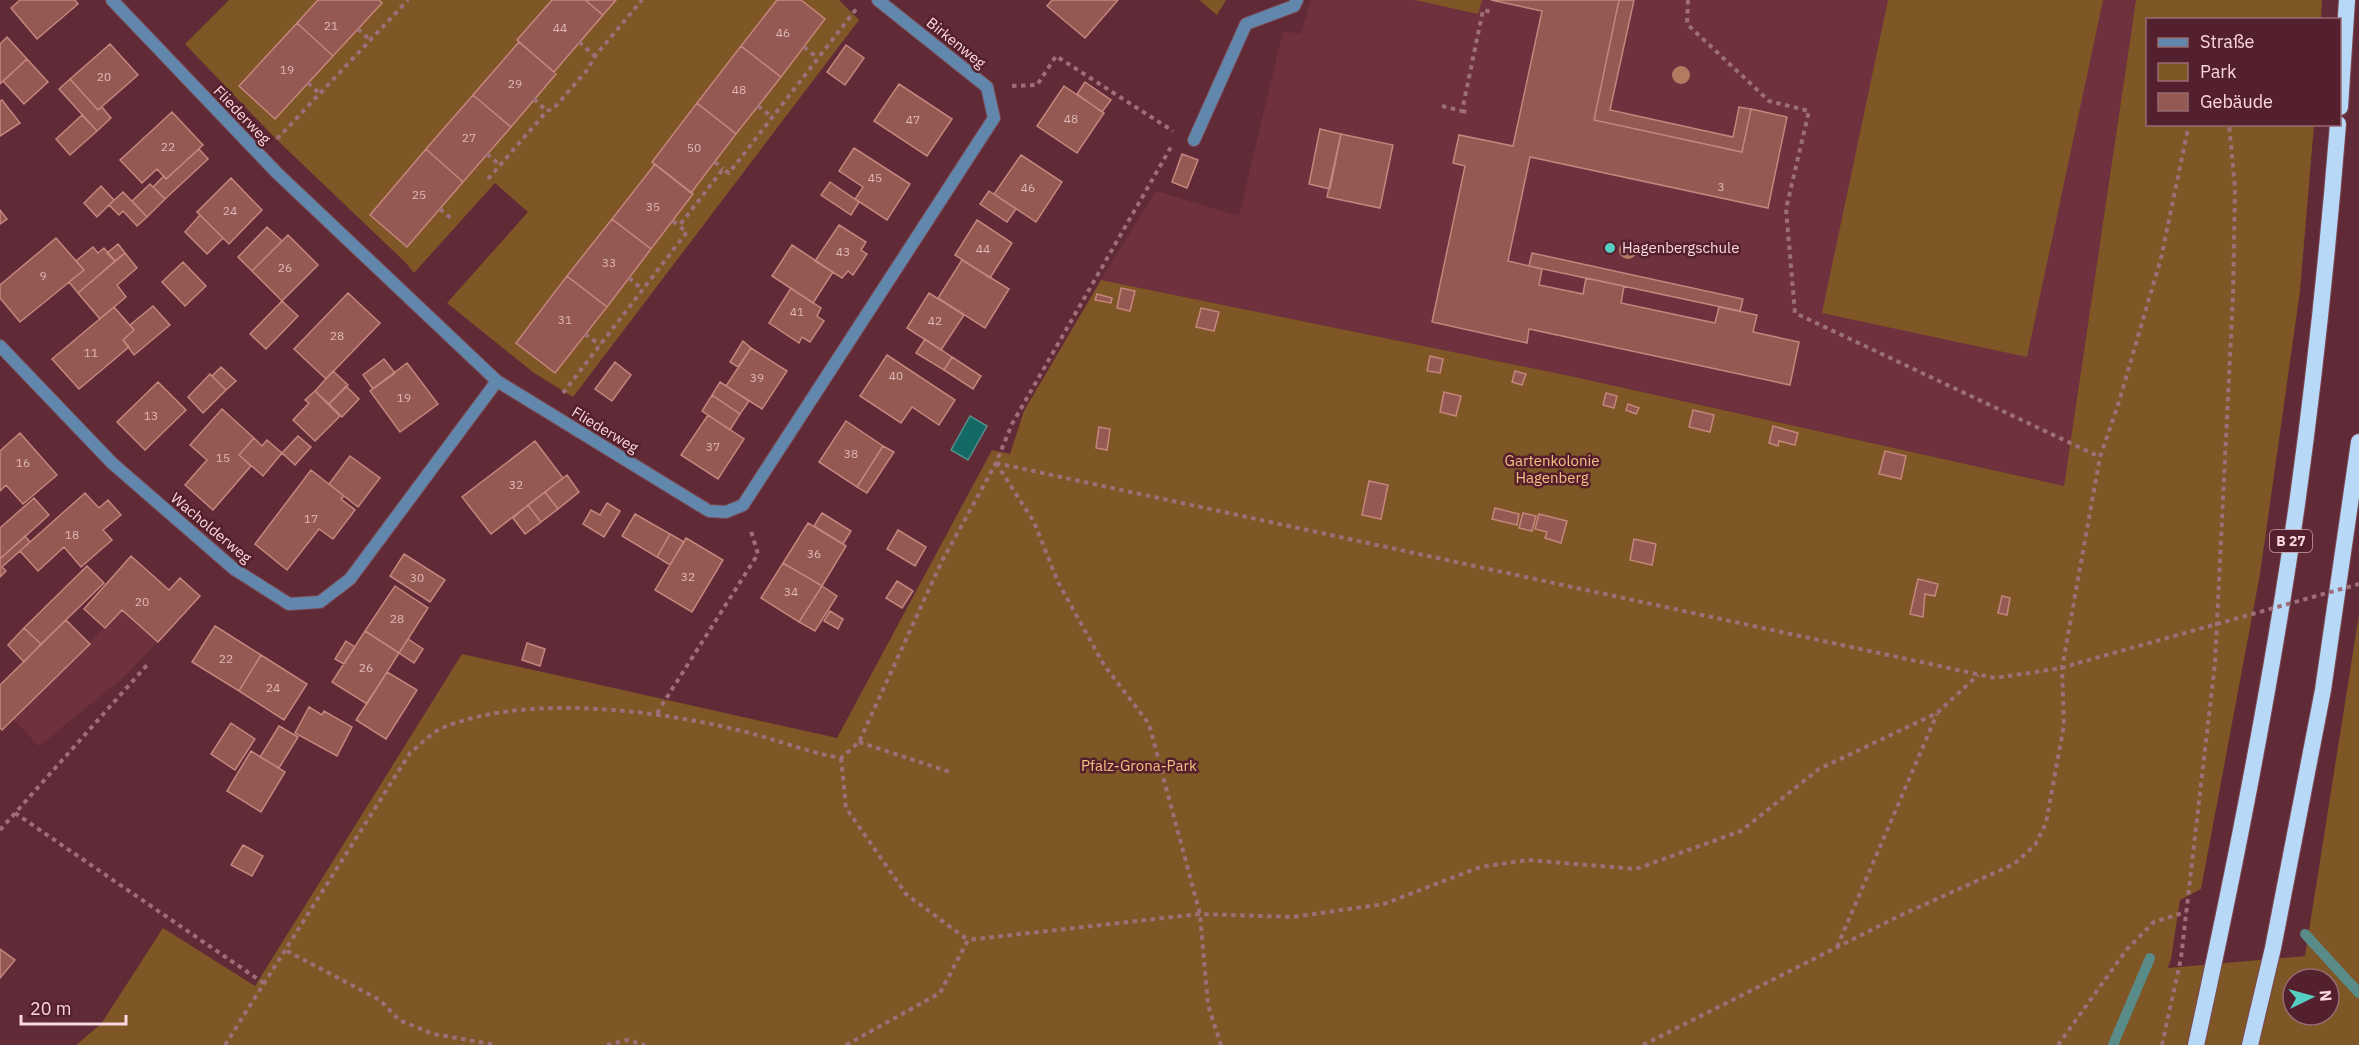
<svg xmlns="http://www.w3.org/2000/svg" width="2359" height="1045" viewBox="0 0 2359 1045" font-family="'IBM Plex Sans',sans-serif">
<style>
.built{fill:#70313f}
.green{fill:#7f5625;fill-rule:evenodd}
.water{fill:#136a64;stroke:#598b88;stroke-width:1.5}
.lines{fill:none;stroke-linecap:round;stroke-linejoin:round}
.stream{stroke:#598b88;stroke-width:10}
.building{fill:#945952;stroke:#c5867e;stroke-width:1.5}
.service-casing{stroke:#7c4a55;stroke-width:14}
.minor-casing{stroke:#7c4a55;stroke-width:14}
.trunk-casing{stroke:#7c4a55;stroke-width:18}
.path{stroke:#9d6f78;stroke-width:4;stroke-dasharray:4.5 4.5;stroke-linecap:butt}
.service{stroke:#6188ac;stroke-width:12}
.minor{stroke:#6188ac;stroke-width:12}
.trunk{stroke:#b8d8f8;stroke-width:16}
.path-bridge{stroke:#9d6f78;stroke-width:4;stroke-dasharray:4.5 4.5;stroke-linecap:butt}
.tree{fill:#b37c60}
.poi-dot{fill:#56cec4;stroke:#55202d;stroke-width:2}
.labels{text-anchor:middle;stroke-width:5;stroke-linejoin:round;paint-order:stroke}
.number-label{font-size:12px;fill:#e1b8ba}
.shield{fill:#55202d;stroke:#c9a1a8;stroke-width:1.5}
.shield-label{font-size:14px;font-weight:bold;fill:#fbd8dd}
.street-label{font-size:15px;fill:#fbd8dd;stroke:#55202d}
.poi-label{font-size:15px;fill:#fbd8dd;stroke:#55202d;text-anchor:start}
.park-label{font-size:15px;fill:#f7be81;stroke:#55202d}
</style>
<rect width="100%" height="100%" fill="#602b37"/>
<!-- built -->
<path class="built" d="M 1311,0 L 2136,0 L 2064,486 L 1570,376 L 1101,280 L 1156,191 L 1239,216 L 1283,31 L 1301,34 Z
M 122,610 L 158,642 L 125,676 L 39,746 L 13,719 Z"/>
<!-- green -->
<path class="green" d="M 229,0 L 839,0 L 859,20 L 573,397 L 534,373 L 447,303 L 528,212 L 495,183 L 414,273 L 406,263 L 275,138 L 185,44 Z
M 1199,0 L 1226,0 L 1217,15 Z
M 1415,0 L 1482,0 L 1478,14 Z
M 1888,0 L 2103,0 L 2027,357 L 1822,313 Z
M 2136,0 L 2322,0 L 2321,19 L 2148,20 L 2148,124 L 2314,125 L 2300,291 L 2260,574 L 2201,889 L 2180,900 L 2171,959 L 2168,968 L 2305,956 L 2359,614 L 2359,1045 L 76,1045 L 101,1024 L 163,928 L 255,986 L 462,654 L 837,738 L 992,450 L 1010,454 L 1024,411 L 1101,280 L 1570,376 L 2064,486 ZM 2293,979 L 2329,979 L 2329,1015 L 2293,1015 Z"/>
<!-- water -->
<path class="water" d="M 970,416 L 987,426 L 968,460 L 951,450 Z"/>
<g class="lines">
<!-- stream -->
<path class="stream" d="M 2305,934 L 2359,993
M 2113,1045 L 2150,958"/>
</g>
<!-- building -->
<path class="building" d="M 20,0 L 75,0 L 78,4 L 37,39 L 11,8 Z
M 318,0 L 379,0 L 382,3 L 333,56 L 297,23 Z
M 552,0 L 585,0 L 603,15 L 554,72 L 517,40 Z
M 585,0 L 616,0 L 603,15 Z
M 777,0 L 801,0 L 825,19 L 781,77 L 741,46 Z
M 1052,0 L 1118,0 L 1085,38 L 1047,6 Z
M 1491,0 L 1619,0 L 1594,120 L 1742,152 L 1751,109 L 1787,117 L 1768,208 L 1530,157 L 1508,261 L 1542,269 L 1539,285 L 1583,294 L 1586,278 L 1624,286 L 1621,303 L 1715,323 L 1719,307 L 1757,315 L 1753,332 L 1799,342 L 1790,385 L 1529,329 L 1527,343 L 1432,322 L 1465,166 L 1453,163 L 1459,135 L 1513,146 L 1542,11 Z
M 1619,0 L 1634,0 L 1610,110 L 1733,137 L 1739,107 L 1751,109 L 1742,152 L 1594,120 Z
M 297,23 L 333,56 L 275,119 L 239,86 Z
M 7,37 L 27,59 L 0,84 L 0,44 Z
M 519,42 L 556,74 L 511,127 L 473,95 Z
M 110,44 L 138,75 L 98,110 L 70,79 Z
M 846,45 L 864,58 L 845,85 L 827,72 Z
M 741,46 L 781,77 L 736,134 L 697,103 Z
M 27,59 L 48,82 L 24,104 L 3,81 Z
M 70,79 L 98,110 L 102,107 L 111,118 L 97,131 L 59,89 Z
M 1085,82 L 1111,100 L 1102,112 L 1077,94 Z
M 899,84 L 952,119 L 927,156 L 874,121 Z
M 1064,86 L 1104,113 L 1077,153 L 1037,126 Z
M 473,95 L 511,127 L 463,182 L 426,149 Z
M 2,100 L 20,123 L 0,136 L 0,101 Z
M 697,103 L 736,134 L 691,193 L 652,162 Z
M 172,112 L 203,145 L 166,179 L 157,169 L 142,183 L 120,160 Z
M 82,115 L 97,131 L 70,155 L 56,139 Z
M 1320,129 L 1341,134 L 1330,189 L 1309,184 Z
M 1341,134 L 1393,145 L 1380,208 L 1327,197 Z
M 854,148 L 910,184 L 887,220 L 855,199 L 863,187 L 839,171 Z
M 199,149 L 208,159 L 165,199 L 153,187 L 164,176 L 166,179 Z
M 426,149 L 463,182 L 407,247 L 370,215 Z
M 1182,154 L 1198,160 L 1187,188 L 1172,182 Z
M 1021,155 L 1062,182 L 1036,222 L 994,194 Z
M 655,164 L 693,194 L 651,249 L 612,219 Z
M 231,178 L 262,210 L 229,244 L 197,212 Z
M 830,182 L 859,202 L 851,215 L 821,195 Z
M 150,184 L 165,199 L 147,217 L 132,201 Z
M 101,186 L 114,200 L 97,217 L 84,203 Z
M 989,191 L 1016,209 L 1007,222 L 980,204 Z
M 123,192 L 147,217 L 137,226 L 123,211 L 119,215 L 109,205 Z
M 0,210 L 7,219 L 0,224 Z
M 200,215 L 223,238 L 207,254 L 185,232 Z
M 612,219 L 651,249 L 607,307 L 567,276 Z
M 977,220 L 1012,243 L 990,278 L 955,255 Z
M 839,225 L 866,242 L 861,250 L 867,254 L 853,275 L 848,271 L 842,278 L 815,261 Z
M 267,227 L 282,241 L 252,271 L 238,257 Z
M 288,235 L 318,265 L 282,301 L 252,271 Z
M 56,238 L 84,270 L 20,322 L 0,298 L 0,285 Z
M 118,244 L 125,253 L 115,261 L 107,253 Z
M 792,245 L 833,272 L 813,303 L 772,276 Z
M 93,247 L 98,253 L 104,248 L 115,261 L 78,293 L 69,282 L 84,270 L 76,261 Z
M 125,253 L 137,268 L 117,285 L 126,297 L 100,319 L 78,293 Z
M 1532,253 L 1743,299 L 1740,311 L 1529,266 Z
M 962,260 L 1009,289 L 985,328 L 938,298 Z
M 183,262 L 206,286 L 185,306 L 162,282 Z
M 567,276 L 607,307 L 555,373 L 516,343 Z
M 791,288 L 821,308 L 817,316 L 824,321 L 810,342 L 802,337 L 799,343 L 769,323 Z
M 1121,288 L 1135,291 L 1130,311 L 1117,308 Z
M 348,293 L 380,323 L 326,379 L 294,349 Z
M 929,293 L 964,315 L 941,350 L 907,328 Z
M 1097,294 L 1112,298 L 1111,303 L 1095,300 Z
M 282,301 L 298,316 L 266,349 L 250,334 Z
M 153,306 L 170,325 L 134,355 L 123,340 L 134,330 L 130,325 Z
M 114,307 L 134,330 L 123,340 L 129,347 L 79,389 L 52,359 Z
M 1201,308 L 1219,312 L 1214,331 L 1196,327 Z
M 925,339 L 952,357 L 944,370 L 916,353 Z
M 743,341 L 751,348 L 738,367 L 730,362 Z
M 751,348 L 787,371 L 762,409 L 726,386 Z
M 887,355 L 955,400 L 939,425 L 912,407 L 901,423 L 860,396 Z
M 1430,356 L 1443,359 L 1440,373 L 1427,371 Z
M 952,357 L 981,376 L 973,389 L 944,370 Z
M 384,359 L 395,373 L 373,389 L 363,375 Z
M 615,362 L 631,375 L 612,401 L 595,389 Z
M 407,363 L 438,404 L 400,432 L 370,391 Z
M 221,367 L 236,381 L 226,390 L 212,376 Z
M 333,371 L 348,385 L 329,404 L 315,391 Z
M 1515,371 L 1526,374 L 1522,385 L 1512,382 Z
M 210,374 L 226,390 L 203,413 L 188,397 Z
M 158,382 L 186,410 L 145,450 L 117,422 Z
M 720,382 L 749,401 L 740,414 L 712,395 Z
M 346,386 L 359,399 L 342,417 L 329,404 Z
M 315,391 L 340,416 L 315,441 L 293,420 L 309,403 L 305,400 Z
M 1444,392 L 1461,396 L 1456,416 L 1440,412 Z
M 1606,393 L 1617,396 L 1614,408 L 1603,405 Z
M 712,395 L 740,414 L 730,430 L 702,411 Z
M 1628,404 L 1639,408 L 1636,414 L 1626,410 Z
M 222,409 L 254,438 L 239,455 L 251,466 L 213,510 L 185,485 L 207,460 L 190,445 Z
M 1693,410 L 1714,415 L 1710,432 L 1689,427 Z
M 708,415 L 744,439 L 718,479 L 681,455 Z
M 846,421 L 883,446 L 857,487 L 819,462 Z
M 1773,426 L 1798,433 L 1795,445 L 1779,441 L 1778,446 L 1769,443 Z
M 1099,427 L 1110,429 L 1107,450 L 1096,448 Z
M 20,433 L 57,475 L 23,504 L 6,485 L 0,491 L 0,451 Z
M 298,436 L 311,447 L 295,465 L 282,453 Z
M 254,438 L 262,446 L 267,440 L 282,453 L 263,476 L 239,455 Z
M 535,441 L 563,478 L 491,534 L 462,497 Z
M 883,446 L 894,452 L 867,493 L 857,487 Z
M 1885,451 L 1906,456 L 1901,479 L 1879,474 Z
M 350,456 L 380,478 L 358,507 L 329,484 Z
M 311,470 L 344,496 L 341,499 L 355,510 L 333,539 L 319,529 L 287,570 L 255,544 Z
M 567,475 L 579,492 L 558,509 L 545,492 Z
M 1369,481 L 1388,485 L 1381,519 L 1362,515 Z
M 545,492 L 558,509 L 541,522 L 528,505 Z
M 85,493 L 99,508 L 108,500 L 121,515 L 103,530 L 112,540 L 81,567 L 64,547 L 38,571 L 20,551 Z
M 34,498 L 49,515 L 0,559 L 0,528 Z
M 607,503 L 620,511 L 604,537 L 583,524 L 591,510 L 600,515 Z
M 528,505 L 541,522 L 525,534 L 513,518 Z
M 1495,508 L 1519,514 L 1517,525 L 1492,519 Z
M 822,513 L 851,531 L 843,544 L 814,526 Z
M 1523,513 L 1536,516 L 1532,531 L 1519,528 Z
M 635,514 L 670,534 L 657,557 L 622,536 Z
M 1539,514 L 1567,521 L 1561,543 L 1545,538 L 1547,532 L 1535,529 Z
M 808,523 L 846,546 L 822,586 L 783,563 Z
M 898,530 L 926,547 L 915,566 L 887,549 Z
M 670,534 L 684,542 L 670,565 L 657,557 Z
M 25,536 L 30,542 L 2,567 L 6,571 L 0,577 L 0,559 Z
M 686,538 L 723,560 L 692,612 L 655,590 Z
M 1634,539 L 1656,544 L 1652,565 L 1630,560 Z
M 404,554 L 445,580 L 430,602 L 390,576 Z
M 131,556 L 169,590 L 180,578 L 200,596 L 158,642 L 122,610 L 105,628 L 84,609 Z
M 783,563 L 822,586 L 799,622 L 761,598 Z
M 87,566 L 104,583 L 41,644 L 24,628 Z
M 1918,579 L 1938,584 L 1935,596 L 1925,594 L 1923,617 L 1910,614 Z
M 897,581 L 913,591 L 902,608 L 886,598 Z
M 395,586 L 428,608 L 399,653 L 365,631 Z
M 822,586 L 837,596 L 815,631 L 799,622 Z
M 2002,596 L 2010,598 L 2007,615 L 1998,613 Z
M 830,611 L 843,619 L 838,629 L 824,621 Z
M 66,620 L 90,644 L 2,730 L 0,728 L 0,685 Z
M 215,626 L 261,655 L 239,691 L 192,662 Z
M 24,628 L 41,644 L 24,662 L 8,645 Z
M 365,631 L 399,653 L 367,704 L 332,682 Z
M 408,639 L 423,649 L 414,663 L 399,653 Z
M 346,641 L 355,647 L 344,664 L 335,659 Z
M 527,643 L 545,649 L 540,666 L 522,660 Z
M 261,655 L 307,684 L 284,720 L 239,691 Z
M 387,672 L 417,690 L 386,739 L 356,720 Z
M 309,707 L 322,715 L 324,711 L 352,727 L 337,756 L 295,733 Z
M 231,723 L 255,739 L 235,770 L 211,754 Z
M 279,726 L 298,737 L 279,768 L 260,757 Z
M 251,751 L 285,772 L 261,812 L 227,791 Z
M 243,845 L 263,856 L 252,876 L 231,865 Z
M 0,949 L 15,960 L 0,978 Z"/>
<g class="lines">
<defs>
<path id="service" d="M 1194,140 L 1246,24 L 1294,6"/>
<path id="minor" d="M 112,0 L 277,173 L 497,381 L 709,511 L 726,512 L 743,505 L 994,118 L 987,87 L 878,0
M 1294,6 L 1297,0
M 0,346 L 112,463 L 234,569 L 289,604 L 320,602 L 350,579 L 497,381"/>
<path id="trunk" d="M 2340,107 L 2347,0
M 2196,1045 C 2236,864 2272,681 2298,497 C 2315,373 2328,249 2338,124
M 2250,1045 L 2273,948 L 2323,690 L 2359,442"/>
</defs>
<!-- service casing -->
<use href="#service" class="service-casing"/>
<!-- minor casing -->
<use href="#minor" class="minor-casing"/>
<!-- trunk casing -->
<use href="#trunk" class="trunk-casing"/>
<!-- path -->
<path class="path" d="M 1688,0 L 1687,24 L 1769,101 L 1809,111 L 1786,209 L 1795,313 L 2100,457
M 358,29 L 369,39
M 579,42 L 595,56
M 804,47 L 818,58
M 308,83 L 319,93
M 1012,86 L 1037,85 L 1056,56 L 1173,131
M 534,99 L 547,111
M 758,106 L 772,117
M 1442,106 L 1462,111 L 1483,10 L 1492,12
M 1462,111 L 1471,113
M 277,139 L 408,0
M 487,154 L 500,165
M 715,162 L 723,169
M 488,179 L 547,111 L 554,108 L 588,69 L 595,56 L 642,0
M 440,209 L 453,220
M 673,221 L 679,226
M 629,278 L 643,290
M 585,334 L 600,345
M 563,393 L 687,232 L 679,226 L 723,169 L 729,173 L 857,8
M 996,463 L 1995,678 L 2062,668 L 2078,663
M 996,463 L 1034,522 L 1058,582 L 1104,665 L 1149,724 L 1200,914 L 1208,1005 L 1221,1045
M 657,713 L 758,554 L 750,528
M 859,742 L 953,773
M 841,758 L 846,808 L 906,894 L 968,940
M 15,813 L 265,984
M 0,830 L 147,665
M 1837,947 L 1937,714
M 287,951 L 380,1000 L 399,1020 L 433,1034 L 497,1045
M 225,1045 L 410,753 C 420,745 431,733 442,728 C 527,692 670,711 757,735 C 786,743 811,753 841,758 L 859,742 L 941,563 L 996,463 L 1012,424 L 1171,147
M 607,1045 L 627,1040 L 645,1045
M 846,1045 L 940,993 L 968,940 L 1200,914 L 1293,917 L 1384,904 L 1480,867 L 1528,860 L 1636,869 L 1741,831 L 1819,769 L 1937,713 L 1978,675
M 1643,1045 L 1897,917 L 2014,864 L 2035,845 L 2046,823 L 2064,725 L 2062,668 L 2100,457 L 2118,405 L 2161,258 L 2189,124
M 2058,1045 L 2127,949 L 2154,922 L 2186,912
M 2162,1045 L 2181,958 L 2215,663 L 2233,295 L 2235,188 L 2229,124"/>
<!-- service -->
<use href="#service" class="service"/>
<!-- minor -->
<use href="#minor" class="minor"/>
<!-- trunk -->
<use href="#trunk" class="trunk"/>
<!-- path-bridge -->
<path class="path-bridge" d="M 2078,663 L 2359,584"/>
</g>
<!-- trees -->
<g class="tree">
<circle cx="1681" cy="75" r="9"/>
<circle cx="1628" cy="250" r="9"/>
</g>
<!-- markers -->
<circle class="poi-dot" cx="1610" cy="248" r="6"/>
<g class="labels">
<!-- number labels -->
<g class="number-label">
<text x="331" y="30">21</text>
<text x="560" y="32">44</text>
<text x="783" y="37">46</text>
<text x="287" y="74">19</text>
<text x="104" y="81">20</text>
<text x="515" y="88">29</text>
<text x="739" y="94">48</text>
<text x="1071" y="123">48</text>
<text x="913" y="124">47</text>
<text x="469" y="142">27</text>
<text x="168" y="151">22</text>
<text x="694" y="152">50</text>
<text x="875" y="182">45</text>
<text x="1721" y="191">3</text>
<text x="1028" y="192">46</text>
<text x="419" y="199">25</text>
<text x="653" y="211">35</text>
<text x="230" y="215">24</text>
<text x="983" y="253">44</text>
<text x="843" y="256">43</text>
<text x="609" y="267">33</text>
<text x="285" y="272">26</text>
<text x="43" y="280">9</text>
<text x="797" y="316">41</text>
<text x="565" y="324">31</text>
<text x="935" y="325">42</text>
<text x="337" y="340">28</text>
<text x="91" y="357">11</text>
<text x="896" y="380">40</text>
<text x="757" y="382">39</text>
<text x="404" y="402">19</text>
<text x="151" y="420">13</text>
<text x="713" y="451">37</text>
<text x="851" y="458">38</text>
<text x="223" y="462">15</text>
<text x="23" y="467">16</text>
<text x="516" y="489">32</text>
<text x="311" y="523">17</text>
<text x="72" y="539">18</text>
<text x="814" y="558">36</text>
<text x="688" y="581">32</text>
<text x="417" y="582">30</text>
<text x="791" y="596">34</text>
<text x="142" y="606">20</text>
<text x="397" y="623">28</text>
<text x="226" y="663">22</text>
<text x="366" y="672">26</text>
<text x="273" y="692">24</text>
</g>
<!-- shield labels -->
<rect class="shield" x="2270" y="530" width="42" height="22" rx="4.5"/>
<g class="shield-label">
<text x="2291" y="546">B 27</text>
</g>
<!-- street labels -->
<g class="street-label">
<text transform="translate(956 43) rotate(39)" y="5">Birkenweg</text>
<text transform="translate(242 115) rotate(46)" y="5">Fliederweg</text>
<text transform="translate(605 430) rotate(31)" y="5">Fliederweg</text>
<text transform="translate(211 528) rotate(40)" y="5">Wacholderweg</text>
</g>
<!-- poi labels -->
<g class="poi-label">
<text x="1622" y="253">Hagenbergschule</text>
</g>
<!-- park labels -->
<g class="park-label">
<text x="1552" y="466">Gartenkolonie<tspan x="1552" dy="17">Hagenberg</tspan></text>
<text x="1139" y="771">Pfalz-Grona-Park</text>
</g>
</g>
<!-- legend -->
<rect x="2146" y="18" width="195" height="108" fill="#55202d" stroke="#976a73" stroke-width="1.5"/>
<rect x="2158" y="38" width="30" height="9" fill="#6188ac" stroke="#976a73" stroke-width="1.5"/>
<text x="2200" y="48" font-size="18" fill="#fbd8dd">Straße</text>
<rect x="2158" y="63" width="30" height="18" fill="#7f5625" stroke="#976a73" stroke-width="1.5"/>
<text x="2200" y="78" font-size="18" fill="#fbd8dd">Park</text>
<rect x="2158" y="93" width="30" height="18" fill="#945952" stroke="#976a73" stroke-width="1.5"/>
<text x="2200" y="108" font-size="18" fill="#fbd8dd">Gebäude</text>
<!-- north arrow -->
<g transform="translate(2311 997) rotate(85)"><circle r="28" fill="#55202d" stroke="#976a73" stroke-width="1.5"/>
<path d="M0-4.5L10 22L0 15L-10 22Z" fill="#56cec4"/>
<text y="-9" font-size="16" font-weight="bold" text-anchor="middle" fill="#fbd8dd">N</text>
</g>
<!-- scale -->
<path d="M21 1015v9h105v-9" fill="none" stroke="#fbd8dd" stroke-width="3"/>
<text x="30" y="1015" font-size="18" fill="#fbd8dd" stroke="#55202d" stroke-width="4.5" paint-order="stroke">20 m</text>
</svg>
